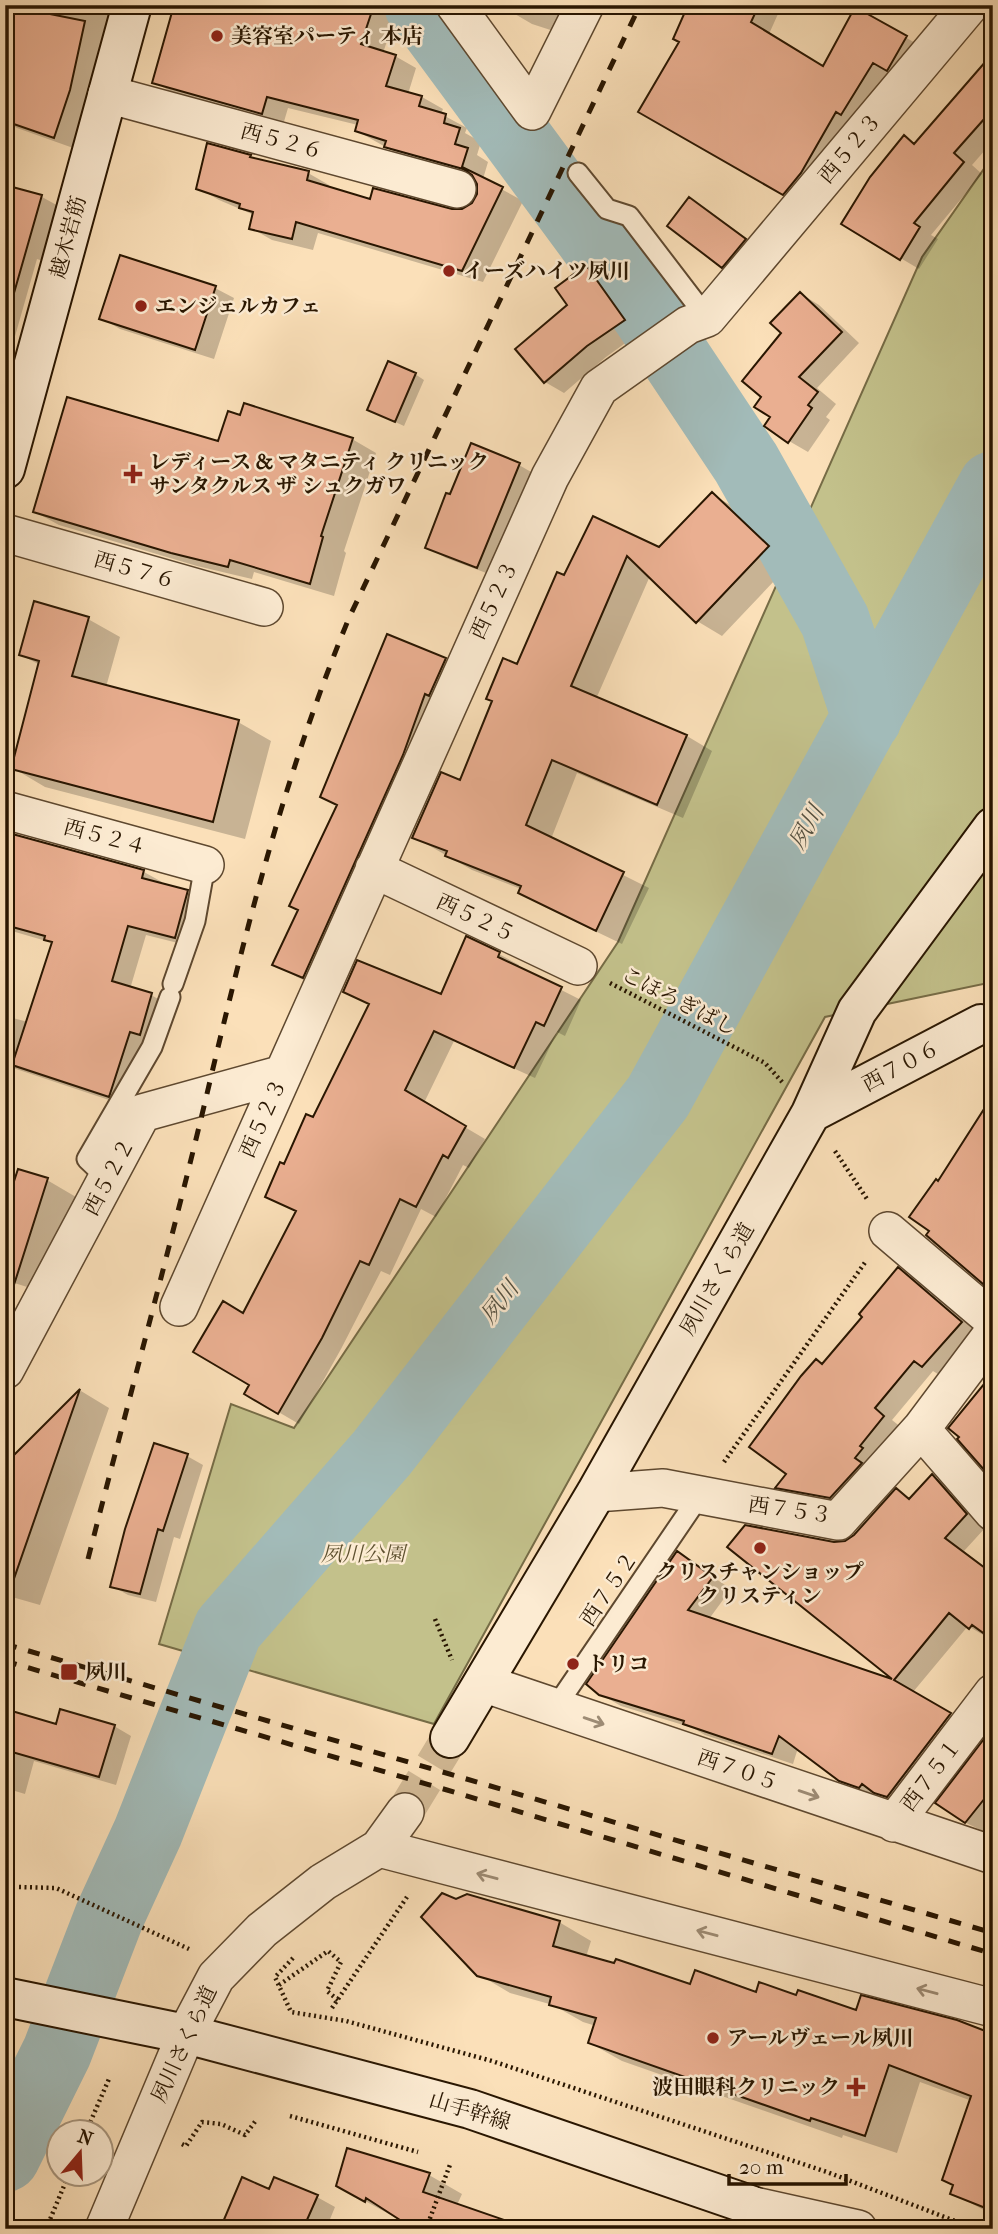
<svg xmlns="http://www.w3.org/2000/svg" width="998" height="2234" viewBox="0 0 998 2234" font-family="'IM FELL French Canon','Noto Serif JP',serif">
<style>
.green{fill:#c3c18b;stroke:#766c46;stroke-width:2}
.shadow{fill:#0003}
.lines{fill:none;stroke-linecap:round;stroke-linejoin:round}
.river{stroke:#a2bbb9;stroke-width:70}
.building{fill:#eaaf91;stroke:#291601;stroke-width:2}
.street-tunnel{stroke:#d1b894;stroke-width:37;stroke-dasharray:37 18;stroke-linecap:butt}
.lane-casing{stroke:#5e482f;stroke-width:23}
.street-casing{stroke:#5e482f;stroke-width:40}
.secondary-casing{stroke:#291601;stroke-width:42}
.path{stroke:#291601;stroke-width:4.5;stroke-dasharray:2 3.5;stroke-linecap:butt}
.lane{stroke:#fcebd2;stroke-width:19}
.street{stroke:#fcebd2;stroke-width:37}
.secondary{stroke:#fcebd2;stroke-width:38}
.rail{stroke:#291601;stroke-width:5;stroke-dasharray:12 12;stroke-linecap:butt}
.oneway{stroke:#9d8b74}
.poi-dot{fill:#8f2418;stroke:#fcebd2;stroke-width:2.5}
.labels{text-anchor:middle;stroke-width:5;stroke-linejoin:round;paint-order:stroke}
.poi-label{font-size:21px;font-weight:bold;fill:#291601;stroke:#fcebd2;text-anchor:start}
.street-label{font-size:21px;fill:#291601;stroke:#fcebd2}
.park-label{font-size:21px;font-style:italic;fill:#5f5231;stroke:#fcebd2}
.water-label{font-size:23px;font-style:italic;fill:#535041;stroke:#fcebd2}
</style>
<rect width="100%" height="100%" fill="#fbe0b9"/>
<filter id="stains"><feTurbulence type="fractalNoise" baseFrequency=".00286" numOctaves="4"/><feColorMatrix values="0 0 0 0 .2 0 0 0 0 .09 0 0 0 0 .02 0 0 0 .5 -.17"/></filter>
<radialGradient id="worn" r=".72"><stop offset=".6" stop-color="#630" stop-opacity="0"/><stop offset="1" stop-color="#630" stop-opacity=".3"/></radialGradient>
<!-- green -->
<path class="green" d="M 993,156 L 993,982 L 825,1017 L 434,1724 L 159,1644 L 231,1404 L 294,1428 L 618,942 L 922,257 Z"/>
<!-- shadow -->
<path class="shadow" d="M 47,5 L 114,5 L 76,149 L 17,128 L 5,121 L 5,87 L 45,14 Z
M 176,5 L 382,5 L 391,12 L 388,20 L 393,23 L 383,53 L 395,56 L 416,68 L 408,94 L 422,97 L 443,109 L 441,114 L 467,128 L 465,133 L 481,142 L 477,155 L 488,162 L 483,179 L 523,201 L 483,282 L 318,233 L 313,250 L 272,240 L 251,228 L 254,215 L 219,200 L 198,188 L 208,145 L 308,173 L 329,185 L 328,188 L 371,201 L 462,211 L 474,205 L 479,194 L 476,177 L 407,159 L 357,131 L 358,125 L 288,108 L 283,125 L 175,94 L 154,82 Z
M 590,5 L 569,36 L 532,24 L 501,6 Z
M 690,5 L 782,5 L 769,34 L 824,68 L 856,9 L 924,48 L 803,204 L 641,111 L 681,42 Z
M 993,69 L 993,141 L 972,165 L 982,174 L 931,235 L 938,239 L 919,269 L 843,224 L 904,138 L 916,144 Z
M 5,186 L 42,197 L 62,208 L 46,262 L 37,259 L 8,361 L 17,367 L 5,405 Z
M 689,199 L 708,210 L 764,251 L 741,277 L 723,266 Z
M 586,268 L 605,278 L 642,331 L 606,357 L 564,393 L 545,382 L 569,305 Z
M 215,288 L 234,298 L 214,359 L 120,329 L 101,318 Z
M 801,294 L 819,305 L 859,343 L 817,388 L 836,404 L 826,417 L 830,420 L 808,452 L 789,441 L 772,416 L 764,396 L 784,333 Z
M 415,374 L 424,380 L 404,426 L 378,414 Z
M 352,439 L 376,453 L 344,551 L 346,553 L 334,596 L 254,572 L 252,579 L 197,566 L 59,525 L 35,512 Z
M 472,446 L 519,465 L 538,476 L 497,577 L 446,558 L 427,547 Z
M 712,494 L 737,509 L 793,561 L 722,636 L 697,621 L 650,576 L 596,699 L 687,736 L 712,751 L 683,818 L 577,773 L 551,839 L 649,888 L 622,944 L 545,907 L 520,893 L 521,889 L 472,870 L 414,837 L 461,782 L 594,518 L 659,549 Z
M 88,619 L 120,637 L 106,687 L 238,722 L 271,741 L 245,839 L 45,787 L 13,768 L 40,665 L 21,655 Z
M 445,660 L 467,673 L 326,990 L 297,977 L 274,964 L 300,910 L 292,905 Z
M 5,834 L 144,872 L 162,882 L 161,885 L 187,892 L 205,902 L 194,947 L 146,935 L 130,989 L 151,995 L 169,1005 L 127,1106 L 13,1068 L 5,1099 L 5,1016 L 28,1022 L 53,943 L 5,929 Z
M 499,954 L 519,965 L 518,968 L 581,1000 L 565,1036 L 557,1032 L 535,1078 L 454,1041 L 424,1103 L 485,1139 L 469,1168 L 463,1165 L 436,1217 L 421,1209 L 390,1275 L 381,1271 L 341,1349 L 299,1424 L 246,1393 L 251,1384 L 244,1315 L 297,1212 L 267,1197 L 314,1119 L 370,1005 L 345,992 L 442,996 Z
M 47,1180 L 76,1197 L 46,1293 L 5,1280 Z
M 899,1270 L 918,1280 L 988,1340 L 941,1376 L 933,1371 L 892,1420 L 902,1428 L 850,1508 L 796,1498 L 778,1487 L 789,1474 L 824,1365 Z
M 81,1391 L 109,1408 L 40,1605 L 5,1595 L 5,1467 Z
M 187,1456 L 203,1465 L 180,1539 L 174,1537 L 156,1602 L 128,1595 L 112,1586 Z
M 933,1476 L 952,1488 L 986,1527 L 964,1551 L 993,1573 L 993,1638 L 990,1639 L 968,1626 L 913,1692 L 970,1726 L 896,1803 L 881,1795 L 879,1798 L 861,1791 L 840,1779 L 798,1748 L 793,1764 L 705,1735 L 693,1728 L 621,1706 L 600,1694 L 677,1553 L 731,1589 L 709,1619 L 900,1684 L 730,1546 L 846,1542 L 855,1536 L 896,1491 L 911,1499 Z
M 5,1711 L 57,1726 L 114,1726 L 131,1736 L 116,1785 L 34,1761 L 25,1794 L 5,1788 Z
M 993,1740 L 993,1836 L 960,1820 L 938,1803 Z
M 456,1901 L 559,1922 L 591,1941 L 586,1957 L 692,1986 L 797,1997 L 857,2012 L 993,2036 L 993,2215 L 952,2193 L 972,2101 L 920,2082 L 897,2153 L 843,2135 L 842,2138 L 622,2061 L 590,2043 L 596,2026 L 583,2022 L 553,2005 L 510,1993 L 478,1974 Z
M 429,2175 L 462,2194 L 457,2205 L 505,2222 L 517,2229 L 416,2229 L 338,2186 Z
M 270,2191 L 317,2197 L 335,2207 L 326,2229 L 224,2229 Z"/>
<g class="lines">
<!-- river -->
<path class="river" d="M 419,5 L 646,313 L 746,463 L 835,621 L 867,718
M 5,2157 L 57,2052 L 109,1917 L 148,1832 L 228,1629 L 382,1453 L 658,1097 L 993,486"/>
</g>
<!-- building -->
<path class="building" d="M 5,5 L 85,21 L 70,90 L 54,138 L 5,121 Z
M 174,5 L 374,5 L 361,44 L 396,55 L 386,86 L 422,96 L 419,106 L 446,114 L 444,123 L 460,128 L 455,144 L 468,148 L 462,167 L 503,187 L 462,271 L 296,222 L 292,239 L 249,229 L 253,212 L 239,208 L 240,204 L 196,189 L 207,143 L 251,155 L 250,157 L 309,171 L 307,180 L 370,199 L 373,188 L 452,209 L 462,209 L 472,203 L 477,194 L 477,184 L 472,175 L 463,169 L 384,147 L 386,141 L 355,131 L 358,120 L 267,97 L 262,114 L 152,83 Z
M 688,5 L 759,5 L 751,22 L 823,66 L 855,7 L 907,36 L 887,71 L 873,63 L 841,115 L 836,112 L 801,173 L 783,195 L 638,112 L 679,42 L 673,39 Z
M 993,53 L 993,109 L 954,153 L 964,162 L 914,223 L 920,227 L 900,260 L 841,224 L 870,177 L 904,135 L 914,144 Z
M 5,185 L 42,195 L 14,293 L 5,292 Z
M 689,197 L 746,239 L 722,268 L 667,226 Z
M 120,255 L 216,286 L 195,350 L 99,319 Z
M 586,265 L 625,320 L 587,346 L 544,383 L 515,349 L 567,305 L 555,288 Z
M 800,292 L 842,332 L 799,377 L 818,392 L 808,405 L 812,408 L 788,443 L 764,426 L 770,417 L 754,407 L 761,397 L 742,381 L 781,333 L 770,323 Z
M 388,361 L 416,373 L 395,422 L 367,410 Z
M 67,397 L 218,441 L 228,411 L 240,415 L 244,403 L 353,438 L 321,536 L 323,537 L 310,584 L 230,560 L 228,567 L 171,553 L 33,512 Z
M 471,443 L 520,463 L 477,568 L 425,548 L 446,493 L 450,494 Z
M 712,492 L 769,546 L 696,623 L 627,556 L 571,686 L 687,735 L 657,805 L 552,760 L 526,825 L 624,872 L 596,931 L 518,893 L 521,886 L 445,856 L 447,851 L 412,838 L 441,772 L 460,780 L 492,701 L 486,699 L 503,658 L 517,664 L 557,572 L 564,575 L 593,516 L 659,547 Z
M 34,601 L 89,617 L 72,676 L 239,720 L 213,822 L 11,769 L 39,661 L 19,655 Z
M 387,634 L 446,658 L 429,696 L 425,694 L 403,755 L 303,978 L 272,965 L 298,910 L 289,906 L 337,805 L 320,797 Z
M 5,832 L 144,870 L 142,878 L 188,890 L 175,938 L 128,926 L 112,981 L 152,993 L 140,1035 L 130,1032 L 109,1097 L 12,1065 L 52,942 L 44,940 L 45,936 L 5,925 Z
M 466,936 L 500,952 L 498,957 L 562,987 L 544,1026 L 536,1022 L 514,1068 L 434,1031 L 405,1090 L 466,1126 L 448,1158 L 443,1155 L 416,1207 L 400,1199 L 369,1265 L 360,1261 L 322,1338 L 278,1414 L 244,1394 L 249,1385 L 193,1352 L 223,1301 L 243,1313 L 296,1211 L 265,1197 L 280,1162 L 284,1164 L 306,1114 L 313,1117 L 369,1004 L 343,992 L 357,960 L 441,994 Z
M 993,1095 L 993,1286 L 990,1290 L 926,1235 L 929,1231 L 909,1217 L 936,1179 L 938,1181 Z
M 18,1169 L 48,1178 L 12,1291 L 5,1290 L 5,1209 Z
M 898,1267 L 962,1322 L 922,1367 L 914,1361 L 875,1408 L 884,1416 L 860,1446 L 863,1448 L 855,1458 L 862,1463 L 830,1498 L 775,1488 L 786,1474 L 749,1447 L 801,1376 L 816,1359 L 822,1364 L 862,1317 L 859,1314 Z
M 993,1373 L 993,1480 L 957,1439 L 959,1437 L 948,1428 Z
M 80,1389 L 10,1590 L 5,1589 L 5,1464 Z
M 154,1443 L 188,1454 L 163,1531 L 158,1529 L 140,1594 L 110,1587 L 125,1529 Z
M 932,1474 L 967,1514 L 945,1538 L 993,1574 L 993,1640 L 972,1625 L 969,1629 L 949,1613 L 894,1680 L 951,1713 L 887,1797 L 874,1793 L 862,1784 L 859,1788 L 839,1781 L 779,1736 L 772,1754 L 683,1724 L 684,1721 L 599,1695 L 586,1684 L 677,1551 L 713,1577 L 688,1610 L 892,1679 L 727,1547 L 745,1525 L 834,1542 L 845,1541 L 854,1535 L 896,1488 L 909,1499 Z
M 5,1709 L 56,1724 L 60,1709 L 115,1725 L 99,1777 L 5,1750 Z
M 987,1735 L 993,1739 L 993,1788 L 965,1823 L 935,1803 Z
M 442,1893 L 456,1899 L 467,1894 L 560,1921 L 553,1946 L 614,1963 L 616,1959 L 690,1984 L 695,1970 L 756,1992 L 759,1982 L 796,1995 L 798,1990 L 856,2010 L 861,1995 L 957,2020 L 993,2034 L 993,2211 L 950,2194 L 953,2185 L 942,2180 L 971,2096 L 889,2065 L 865,2136 L 811,2118 L 810,2121 L 588,2043 L 596,2018 L 549,2005 L 551,1997 L 477,1976 L 421,1917 Z
M 347,2148 L 430,2173 L 423,2192 L 516,2224 L 515,2229 L 414,2229 L 366,2198 L 365,2202 L 336,2186 Z
M 242,2177 L 269,2189 L 274,2177 L 318,2195 L 303,2229 L 220,2229 Z"/>
<g class="lines">
<!-- street-tunnel -->
<path class="street-tunnel" d="M 405,1812 L 450,1738"/>
<defs>
<path id="lane" d="M 578,173 L 607,209 L 629,216 L 707,318
M 173,984 L 195,921 L 205,865
M 108,1179 L 87,1159 L 152,1047 L 170,997
M 555,1708 L 700,1495"/>
<path id="street" d="M 455,5 L 532,111 L 585,5
M 107,94 L 457,189
M 5,533 L 264,607
M 5,810 L 205,865
M 374,869 L 578,966
M 888,1231 L 993,1320
M 179,1307 L 550,477 L 599,388 L 688,325 L 707,318 L 970,5
M 5,1370 L 142,1113 L 283,1074
M 921,1429 L 993,1333
M 596,1493 L 663,1488 L 838,1521 L 921,1429 L 993,1512
M 483,1683 L 993,1855
M 894,1823 L 993,1693
M 379,1848 L 993,2008
M 750,2205 L 858,2229
M 104,2229 L 186,2034 L 216,1977 L 262,1930 L 323,1882 L 379,1848 L 405,1812"/>
<path id="secondary" d="M 5,469 L 132,5
M 811,1113 L 981,1024 L 993,1027
M 450,1738 L 596,1493 L 811,1113 L 857,1011 L 993,827
M 5,1997 L 186,2034 L 470,2109 L 750,2205"/>
</defs>
<!-- lane casing -->
<use href="#lane" class="lane-casing"/>
<!-- street casing -->
<use href="#street" class="street-casing"/>
<!-- secondary casing -->
<use href="#secondary" class="secondary-casing"/>
<!-- path -->
<path class="path" d="M 610,983 L 765,1063 L 783,1083
M 835,1151 L 867,1199
M 724,1462 L 866,1261
M 435,1619 L 452,1660
M 19,1887 L 56,1888 L 189,1949
M 293,1958 L 275,1977 L 291,2012 L 346,2021 L 492,2061 L 827,2172 L 976,2229
M 279,1985 L 328,1951 L 341,1962 L 327,1991 L 338,2000
M 332,2008 L 409,1894
M 290,2116 L 418,2152
M 86,2132 L 109,2079
M 182,2144 L 186,2146 L 202,2122 L 221,2124 L 245,2135 L 257,2119
M 46,2229 L 69,2174
M 426,2229 L 451,2162"/>
<!-- lane -->
<use href="#lane" class="lane"/>
<!-- street -->
<use href="#street" class="street"/>
<!-- secondary -->
<use href="#secondary" class="secondary"/>
<!-- rail -->
<path class="rail" d="M 88,1559 C 127,1406 169,1252 206,1098 C 244,936 285,772 349,618 L 640,5
M 5,1644 L 993,1933
M 5,1661 L 447,1790 L 993,1954"/>
</g>
<!-- one-way arrows -->
<defs><path id="oneway-shaft" d="M-6 0H5M1.5-3L5.5 0L1.5 3" fill="none" stroke-width="1.6" stroke-linecap="round" stroke-linejoin="round" transform="scale(1.75)"/></defs>
<g class="oneway">
<use href="#oneway-shaft" transform="translate(594 1721) rotate(19)"/>
<use href="#oneway-shaft" transform="translate(809 1794) rotate(19)"/>
<use href="#oneway-shaft" transform="translate(487 1876) rotate(-165)"/>
<use href="#oneway-shaft" transform="translate(707 1933) rotate(-165)"/>
<use href="#oneway-shaft" transform="translate(927 1991) rotate(-165)"/>
</g>
<!-- markers -->
<g class="poi-dot">
<circle cx="217" cy="36" r="7"/>
<circle cx="449" cy="271" r="7"/>
<circle cx="141" cy="306" r="7"/>
<path d="M129.5 463.5h7v7h7v7h-7v7h-7v-7h-7v-7h7z"/>
<circle cx="760" cy="1548" r="7"/>
<circle cx="573" cy="1664" r="7"/>
<rect x="60" y="1663" width="18" height="18" rx="3.5"/>
<circle cx="713" cy="2038" r="7"/>
<path d="M852.5 2076.5h7v7h7v7h-7v7h-7v-7h-7v-7h7z"/>
</g>
<g class="labels">
<!-- poi labels -->
<g class="poi-label">
<text x="231" y="43">美容室パーティ 本店</text>
<text x="463" y="278">イーズハイツ夙川</text>
<text x="155" y="313">エンジェルカフェ</text>
<text x="149" y="469">レディース &amp; マタニティ クリニック<tspan x="149" dy="24">サンタクルス ザ シュクガワ</tspan></text>
<text x="760" y="1579" text-anchor="middle">クリスチャンショップ<tspan x="760" dy="24">クリスティン</tspan></text>
<text x="587" y="1671">トリコ</text>
<text x="85" y="1679">夙川</text>
<text x="727" y="2045">アールヴェール夙川</text>
<text x="840" y="2094" text-anchor="end">波田眼科クリニック</text>
</g>
<!-- street labels -->
<g class="street-label">
<text transform="translate(282 141) rotate(15)" y="7">西５２６</text>
<text transform="translate(850 148) rotate(-50)" y="7">西５２３</text>
<text transform="translate(68 237) rotate(-75)" y="7">越木岩筋</text>
<text transform="translate(135 570) rotate(16)" y="7">西５７６</text>
<text transform="translate(494 600) rotate(-65)" y="7">西５２３</text>
<text transform="translate(105 837) rotate(15)" y="7">西５２４</text>
<text transform="translate(476 918) rotate(25)" y="7">西５２５</text>
<text transform="translate(679 1001) rotate(27)" y="7">こほろぎばし</text>
<text transform="translate(901 1066) rotate(-28)" y="7">西７０６</text>
<text transform="translate(263 1118) rotate(-66)" y="7">西５２３</text>
<text transform="translate(109 1177) rotate(-62)" y="7">西５２２</text>
<text transform="translate(717 1279) rotate(-60)" y="7">夙川さくら道</text>
<text transform="translate(790 1510) rotate(8)" y="7">西７５３</text>
<text transform="translate(609 1589) rotate(-56)" y="7">西７５２</text>
<text transform="translate(738 1770) rotate(19)" y="7">西７０５</text>
<text transform="translate(931 1775) rotate(-53)" y="7">西７５１</text>
<text transform="translate(184 2044) rotate(-65)" y="7">夙川さくら道</text>
<text transform="translate(470 2111) rotate(17)" y="7">山手幹線</text>
</g>
<!-- park labels -->
<g class="park-label">
<text x="363" y="1561">夙川公園</text>
</g>
<!-- water labels -->
<g class="water-label">
<text transform="translate(806 827) rotate(-61)" y="8">夙川</text>
<text transform="translate(499 1302) rotate(-52)" y="8">夙川</text>
</g>
</g>
<!-- margin -->
<rect width="998" height="2234" fill="none" stroke="#fbe0b9" stroke-width="28"/>
<rect x="7" y="7" width="984" height="2220" fill="none" stroke="#291601" stroke-width="3.5"/>
<rect x="14" y="14" width="970" height="2206" fill="none" stroke="#291601" stroke-width="2"/>
<!-- north arrow -->
<g transform="translate(80 2153) rotate(19)"><circle r="33" fill="#fcebd2" stroke="#a8967e" stroke-width="2"/>
<path d="M0-5L12 26L0 18L-12 26Z" fill="#8f2418"/>
<text y="-10" font-size="19" font-weight="bold" text-anchor="middle" fill="#291601">N</text>
</g>
<!-- scale -->
<path d="M729 2174v10h117v-10" fill="none" stroke="#291601" stroke-width="3.5"/>
<text x="739" y="2174" font-size="21" fill="#291601" stroke="#fcebd2" stroke-width="5" paint-order="stroke">20 m</text>
<rect width="100%" height="100%" filter="url(#stains)"/>
<rect width="100%" height="100%" fill="url(#worn)"/>
</svg>
